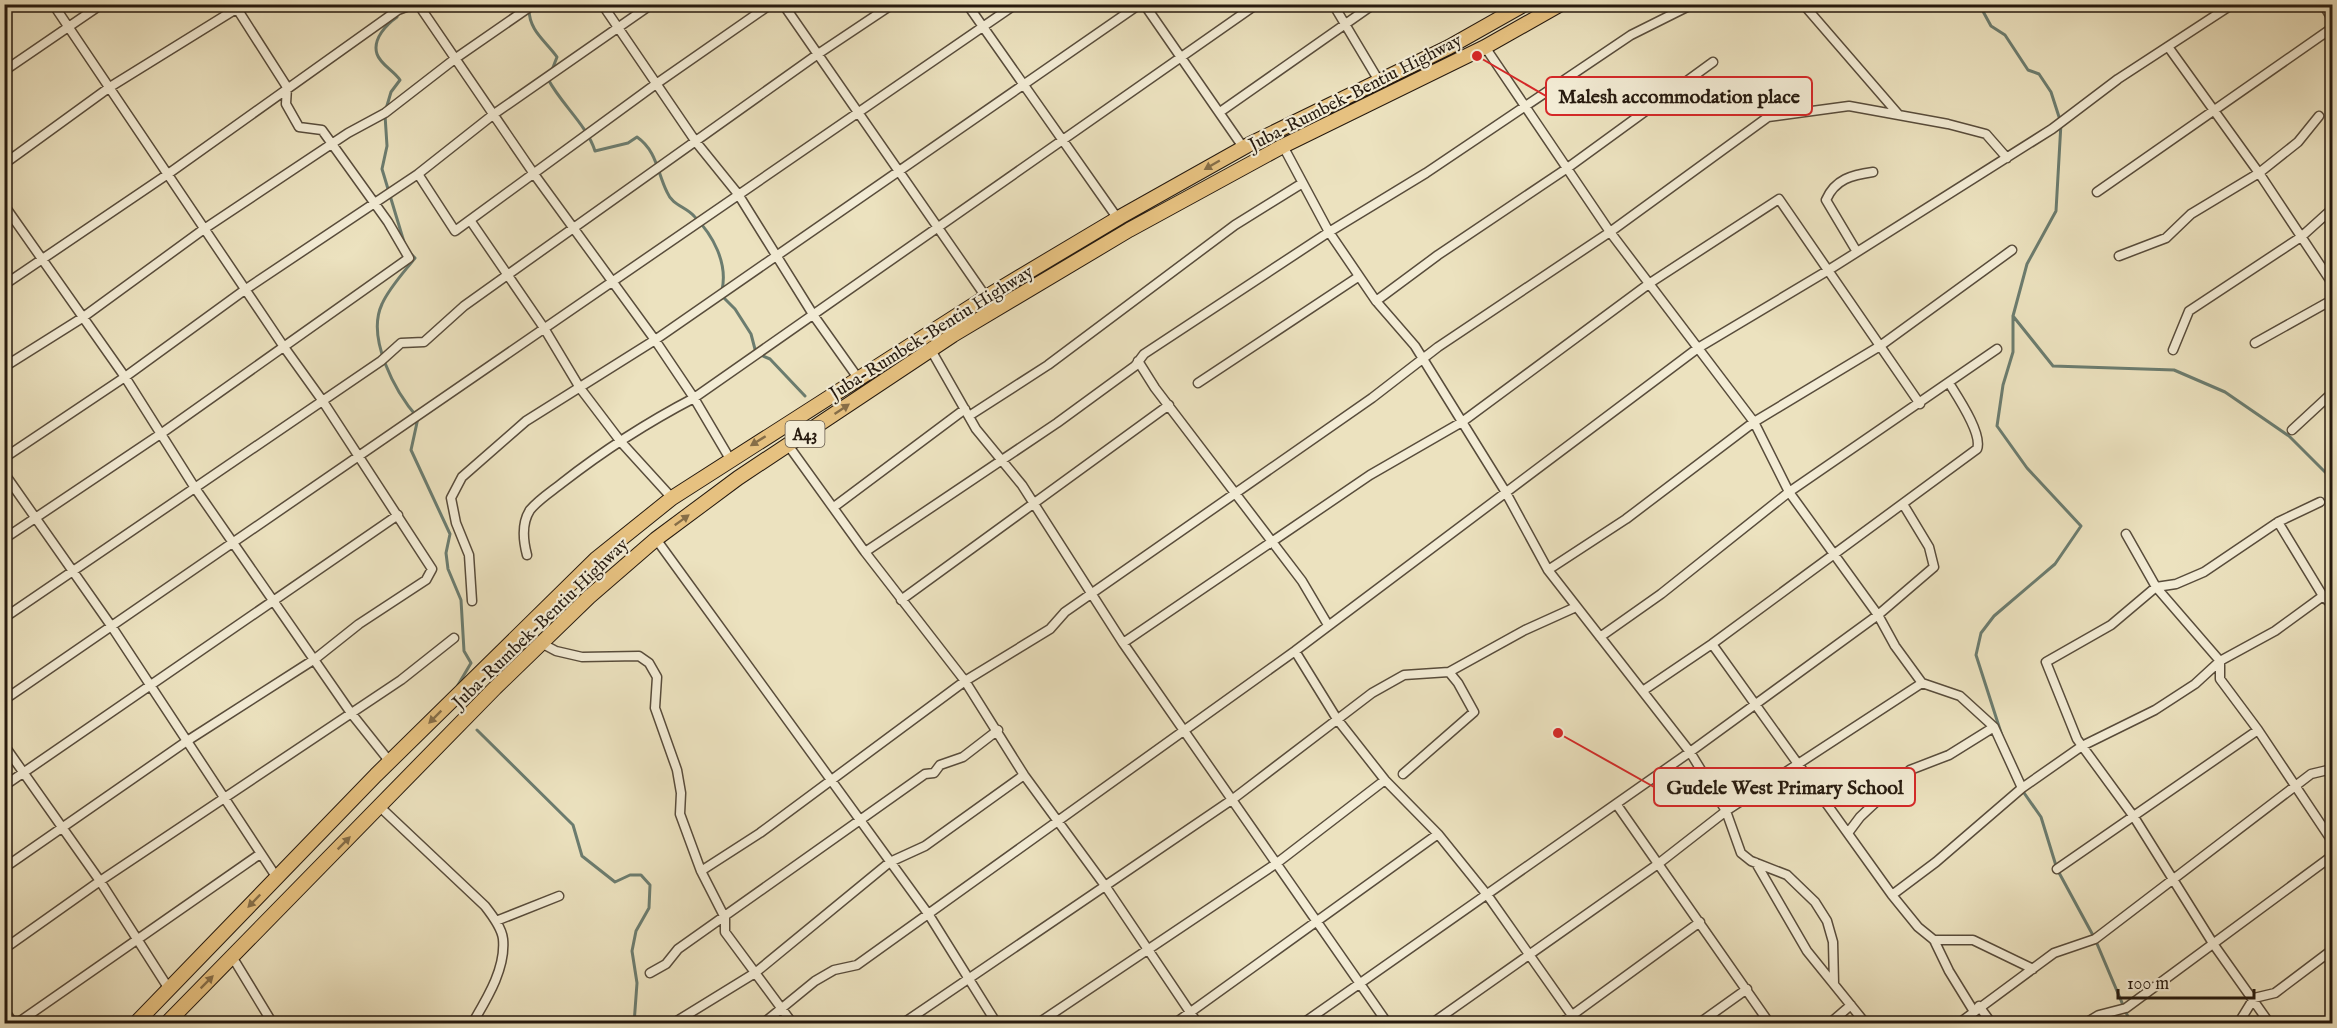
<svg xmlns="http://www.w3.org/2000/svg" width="2337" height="1028" viewBox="0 0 2337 1028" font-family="'IM FELL English',serif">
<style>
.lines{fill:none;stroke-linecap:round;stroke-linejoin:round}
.stream{stroke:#6b7c6f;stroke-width:3}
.minor-casing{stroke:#584c3b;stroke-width:11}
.trunk-casing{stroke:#261a0f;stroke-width:16}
.minor{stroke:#f3ecd5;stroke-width:8}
.trunk{stroke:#e6c180;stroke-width:14}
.oneway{fill:#866e48}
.labels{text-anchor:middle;stroke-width:4.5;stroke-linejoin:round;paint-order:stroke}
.shield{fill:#f3ecd5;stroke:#64594a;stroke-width:1.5}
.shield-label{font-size:16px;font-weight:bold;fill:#261a0f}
.street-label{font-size:18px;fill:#261a0f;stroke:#f3ecd5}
.leader{fill:none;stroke:#d62828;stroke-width:2}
.callout-dot{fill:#d62828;stroke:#f3ecd5;stroke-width:2}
.callout{fill:#f3ecd5;stroke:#d62828;stroke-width:2}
.callout-label{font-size:20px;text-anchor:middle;font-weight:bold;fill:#261a0f}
</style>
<rect width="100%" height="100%" fill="#ece2bf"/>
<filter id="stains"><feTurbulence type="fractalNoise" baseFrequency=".00333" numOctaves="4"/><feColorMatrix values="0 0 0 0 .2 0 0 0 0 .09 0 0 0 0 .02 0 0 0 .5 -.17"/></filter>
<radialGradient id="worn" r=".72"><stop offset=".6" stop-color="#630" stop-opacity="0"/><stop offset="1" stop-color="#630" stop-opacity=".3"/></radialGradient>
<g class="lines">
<!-- stream -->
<path class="stream" d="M 1979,4 L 1991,26 L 2005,35 L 2028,70 L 2039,74 L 2051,92 L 2061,123 L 2056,211 L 2027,264 L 2013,316 L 2013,352 L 2003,385 L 1997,426 L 2027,468 L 2081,526 L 2055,564 L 1994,616 L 1981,633 L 1976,655 L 2004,742
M 529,9 C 529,31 546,41 557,57 L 552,70
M 548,79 C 561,104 587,125 595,151 L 628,143 L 637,137 C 657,151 657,172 667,192 C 672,205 686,207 694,216 C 713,235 728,263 722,290
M 386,109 L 391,92 L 400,80 C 394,71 380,64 377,54 C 372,39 387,24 397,17 L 396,4
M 385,115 L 387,146 L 382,169 L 404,242
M 410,253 L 415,258 C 404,272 389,288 382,304 C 366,338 395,392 418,418 L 411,450 L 450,534 L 446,553 L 448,569 L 461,600 L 464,651 L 471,663 L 458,685
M 722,296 L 735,309 L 751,334 L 756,353 L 770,359 L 805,396
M 2013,316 L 2053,366 L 2174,370 L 2225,392 L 2289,436 L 2332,479
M 477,730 L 573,825 L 582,856 L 615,882 L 630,875 L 641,875 L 650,885 L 649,908 L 636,931 L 632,951 L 637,983 L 634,1024
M 2022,790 L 2041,817 L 2057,869 L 2095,939 L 2131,1024"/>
<defs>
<path id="minor" d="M 418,4 L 534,174 L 655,340 L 694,398 L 730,459
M 602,4 L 696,142 L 738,194 L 814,316 L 858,378
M 783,4 L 986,297
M 967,4 L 1118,219
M 1144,4 L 1243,147
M 1333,4 L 1379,81
M 1803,4 L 1899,115
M 2323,4 L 2332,19
M 2087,5 L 2088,4
M 1485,47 L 1610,232 L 1754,422 L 1789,492 L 1878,615 L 1895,646 L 1922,683 L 1960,696 L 1994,727 L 2022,788
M 2169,48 L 2259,173 L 2332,283
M 4,71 L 102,4
M 1220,112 L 1374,4
M 1283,146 L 1329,232 L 1376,301 L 1415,346 L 1505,491 L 1548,570 L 1690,752 L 1726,811 L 1741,853 L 1751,861 L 1787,875 L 1815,902 L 1827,921 L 1833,942 L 1834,984
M 4,164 L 110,87 L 244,4
M 418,174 L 455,231 L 656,84 L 771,4
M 2097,192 L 2332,28
M 4,205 L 125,377 L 195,488 L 351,713 L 390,762
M 470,220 L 544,328 L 580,388 L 621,442 L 672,498
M 1857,252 L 1826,200 C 1835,179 1852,175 1873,172
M 2119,256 L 2166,238 L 2191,214 L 2259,173 L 2298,142 L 2319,116
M 4,285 L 168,174 L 398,10 L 414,4
M 1376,301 L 1438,255 L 1566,169 L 1713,62
M 2255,343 L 2332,300
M 931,350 L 976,429 L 1022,485 L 1123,643 L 1388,1024
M 2173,350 L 2189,311 L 2301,237 L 2332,209
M 1138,361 L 1155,388 L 1302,581 L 1328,625
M 4,367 L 82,318 L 204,229 L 348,133 L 385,113 L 456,58 L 534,4
M 1198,383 L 1358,277
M 969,416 L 1048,365 L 1235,225 L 1301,184
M 2292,430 L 2332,393
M 788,445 L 865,552 L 965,681 L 1024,775 L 1106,887 L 1198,1024
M 4,458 L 125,377 L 246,289 L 418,174 L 494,114 L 652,4
M 4,473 L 112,627 L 277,878
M 834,507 L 965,409
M 2278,522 L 2323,596 L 2332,605
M 2126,534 L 2156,587 L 2220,661 L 2220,679 L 2258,730 L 2332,841
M 4,539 L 162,433 L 409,258 L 388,222 L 322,130 L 299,127 L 286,104 L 287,87 L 234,4
M 656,539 L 929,915 L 997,1024
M 865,552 L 1057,423 L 1135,366 L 1144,354 L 1329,232 L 1426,173 L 1631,35 L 1693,4
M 527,555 C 523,540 521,524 530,510 C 538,500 552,491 562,483 C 603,451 648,422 694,398 L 1257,4
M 1548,570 L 1626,519 L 1754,422 L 1880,346 L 2012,250
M 901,600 L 1169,405
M 472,601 L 469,555 L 456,523 L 451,498 L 462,477 L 526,421 L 655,340 L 1140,4
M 4,618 L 381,361 L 401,343 L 424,342 L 464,306 L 506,276 L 818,54 L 893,4
M 1600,637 L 1661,594 L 1789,492 L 1997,349
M 541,643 L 556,651 L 582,657 L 639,656 L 649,663 L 657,677 L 655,708 L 677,770 L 681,793 L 680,814 L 701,871 L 725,918 L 725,932 L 793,1024
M 1123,643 L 1370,475 L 1462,422 L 1650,283 L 1779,199 L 1920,404
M 1712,644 L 1892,895 L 1918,927 L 1934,940 L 1949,971 L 1973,1010
M 1295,651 L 1337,719 L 1385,780 L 1438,834 L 1488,896 L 1578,1024
M 1644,690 L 1712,644 L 1977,449 C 1983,434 1957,396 1949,383
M 4,700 L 1016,4
M 4,745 L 100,881 L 169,989
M 1403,774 L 1474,712 L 1458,683 L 1449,672
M 4,786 L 398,515
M 1617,805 L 1770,1024
M 380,807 L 485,906 C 492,915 502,928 503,939 C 506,969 486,1000 472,1024
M 1848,833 L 1860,817 L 1910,770 L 1949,755 L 1994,727
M 1756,863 L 1807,951 L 1866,1024
M 4,868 L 187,741 L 315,659 L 359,624 L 426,580 L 432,569 L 322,400 L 284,347 L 53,4
M 2057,869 L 2258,730
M 701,871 L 760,833 L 965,681 L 1050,629 L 1065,612 L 1372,398 L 1438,347 L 1610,232 L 1768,117 L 1849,106 L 1948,124 L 1986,134 L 2007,158
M 1892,895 L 1936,862 L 2022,788 L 2082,746 L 2155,710 L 2195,684 L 2220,661 L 2275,631 L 2323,596
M 496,921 L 559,896
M 1934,940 L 1973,940 L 2033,969
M 4,949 L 100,881 L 401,680 L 454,638
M 236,963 L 273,1024
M 650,973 L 666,964 L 678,949 L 925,774 L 934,773 L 940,765 L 963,757 L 998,730
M 1979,1006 L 1992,1024
M 4,1010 L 14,1024
M 16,1024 L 260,854
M 672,1024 L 755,973 L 890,862 L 925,846 L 1024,775
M 759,1024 L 766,1021 L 815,981 L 834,970 L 857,965 L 1295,651 L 1698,348 L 1827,271 L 2052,129 L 2118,79 L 2233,4
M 902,1024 L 1233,799 L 1372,693 L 1404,675 L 1449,672 L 1525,630 L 1576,607
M 1037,1024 L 1277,863 L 1385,780
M 1174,1024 L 1438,834
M 1302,1024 L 1690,752 L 1878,615 L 1934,567 L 1929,547 L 1903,504
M 1431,1024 L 1658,864 L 1726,811 L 1922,683
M 1560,1024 L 1700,922
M 1698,1024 L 1747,989
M 1829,1024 L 1851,1005
M 1958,1024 L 2054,953 L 2095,939 L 2311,774 L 2332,769
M 2084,1024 L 2099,1015 L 2126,1008 L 2332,856
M 2238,1024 L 2254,998 L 2275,993 L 2332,950
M 2270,1024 L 2214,945 L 2134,817 L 2077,739 L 2046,662 L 2111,625 L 2156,587 L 2176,584 L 2204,572 L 2278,522 L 2320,502"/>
<path id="trunk" d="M 135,1024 L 376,775 L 596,559 L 672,498 L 986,297 L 1120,217 L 1250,144 L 1449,47 L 1525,4
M 166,1024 L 495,688 L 589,597 L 656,539 L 738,478 L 953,335 L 1129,230 L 1283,146 L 1485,47 L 1561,4"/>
</defs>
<!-- minor casing -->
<use href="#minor" class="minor-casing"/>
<!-- trunk casing -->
<use href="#trunk" class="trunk-casing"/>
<!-- minor -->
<use href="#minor" class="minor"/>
<!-- trunk -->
<use href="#trunk" class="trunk"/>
</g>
<!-- one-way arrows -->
<defs><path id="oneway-solid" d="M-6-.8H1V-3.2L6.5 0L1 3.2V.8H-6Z" transform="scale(1.5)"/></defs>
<g class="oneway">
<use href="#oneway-solid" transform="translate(1212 165) rotate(150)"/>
<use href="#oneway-solid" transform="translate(842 409) rotate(-34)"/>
<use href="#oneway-solid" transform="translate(758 441) rotate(148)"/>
<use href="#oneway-solid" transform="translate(682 520) rotate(-36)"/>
<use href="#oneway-solid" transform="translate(435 717) rotate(135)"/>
<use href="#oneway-solid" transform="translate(344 843) rotate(-45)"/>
<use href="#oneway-solid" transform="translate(254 901) rotate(134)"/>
<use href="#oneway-solid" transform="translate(207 982) rotate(-45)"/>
</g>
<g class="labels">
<!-- shield labels -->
<rect class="shield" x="785.5" y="421" width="39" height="26" rx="4.5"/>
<g class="shield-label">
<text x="805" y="440">A43</text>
</g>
<!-- street labels -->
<g class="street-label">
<text transform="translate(1355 92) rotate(-27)" y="6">Juba-Rumbek-Bentiu Highway</text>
<text transform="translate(931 332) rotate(-32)" y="6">Juba-Rumbek-Bentiu Highway</text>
<text transform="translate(540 623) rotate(-44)" y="6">Juba-Rumbek-Bentiu Highway</text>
</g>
</g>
<!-- callouts -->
<path class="leader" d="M1477 56L1546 96M1558 733L1654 787"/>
<g class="callout-dot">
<circle cx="1477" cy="56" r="6"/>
<circle cx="1558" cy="733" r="6"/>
</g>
<g class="callout">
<rect x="1546" y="77" width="266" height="38" rx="6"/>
<rect x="1654" y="768" width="261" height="38" rx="6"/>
</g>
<g class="callout-label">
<text x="1679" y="103">Malesh accommodation place</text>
<text x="1785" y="794">Gudele West Primary School</text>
</g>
<!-- margin -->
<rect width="2337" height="1028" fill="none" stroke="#ece2bf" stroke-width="24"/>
<rect x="6" y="6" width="2325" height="1016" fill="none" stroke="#261a0f" stroke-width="3"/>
<rect x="12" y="12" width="2313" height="1004" fill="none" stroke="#261a0f" stroke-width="1.5"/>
<!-- scale -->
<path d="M2118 989v9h136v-9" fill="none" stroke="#261a0f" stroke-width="3"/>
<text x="2127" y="989" font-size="18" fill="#261a0f" stroke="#f3ecd5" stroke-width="4.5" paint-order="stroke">100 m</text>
<rect width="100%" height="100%" filter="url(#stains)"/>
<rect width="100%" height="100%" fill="url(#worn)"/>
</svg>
